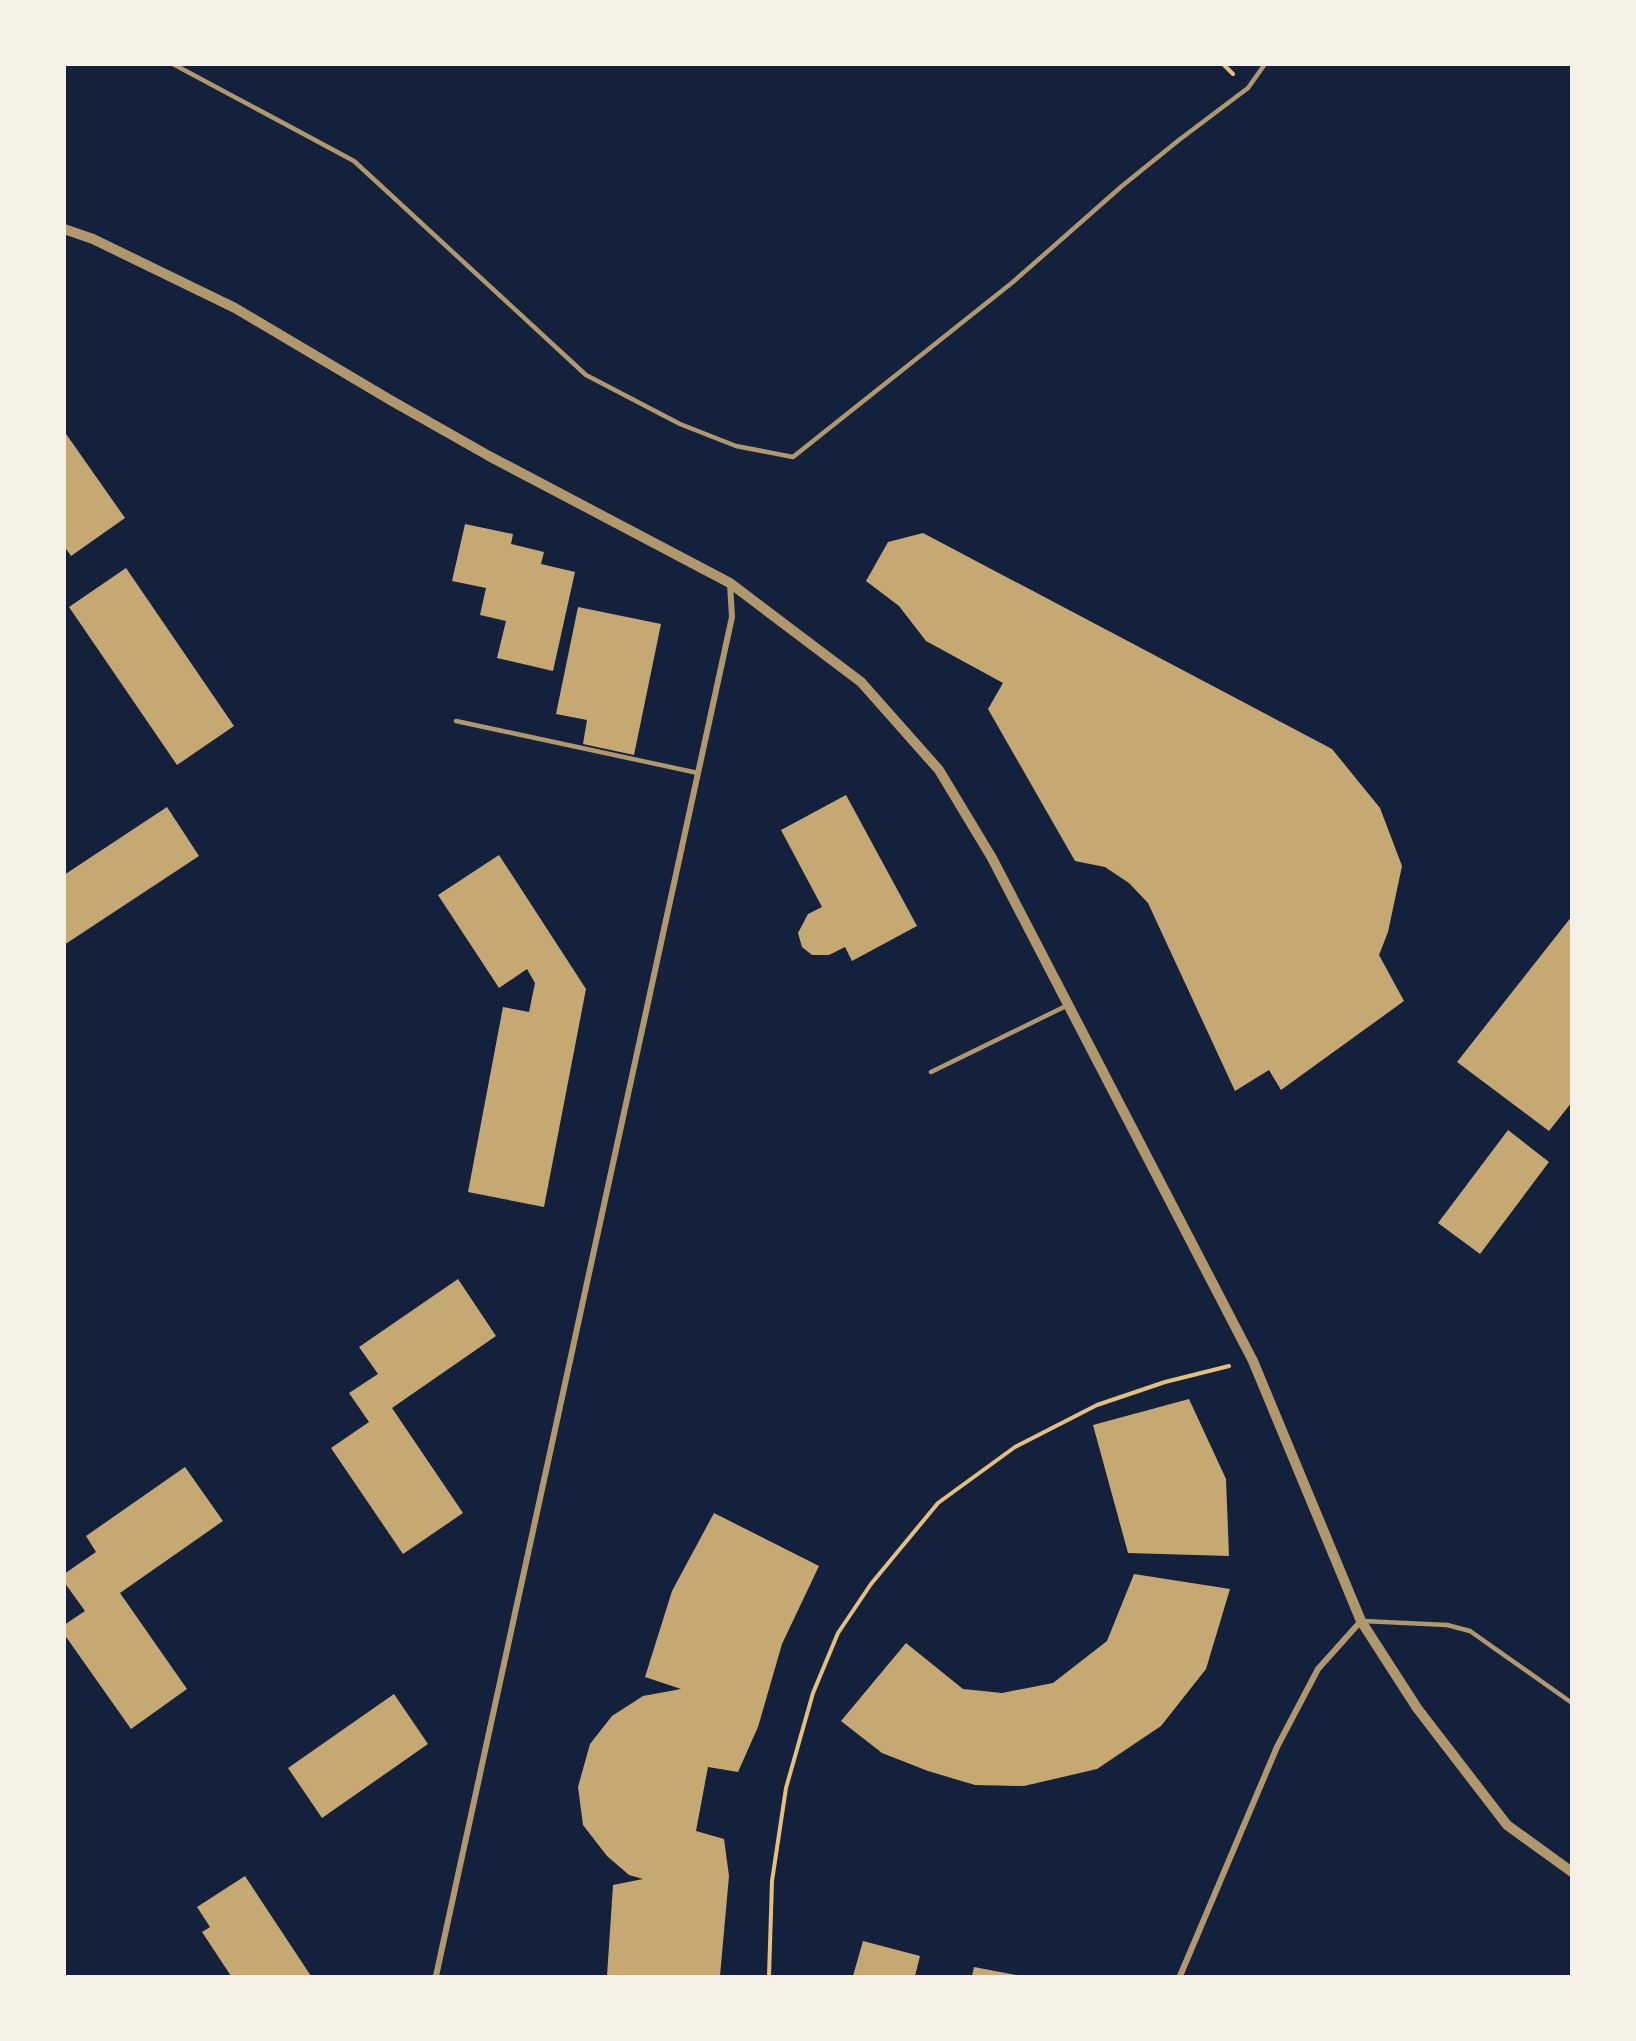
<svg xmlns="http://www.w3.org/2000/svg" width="1636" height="2041" viewBox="0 0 1636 2041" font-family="Ubuntu,sans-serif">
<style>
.building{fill:#c6a872}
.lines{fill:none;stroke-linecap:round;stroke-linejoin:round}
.path{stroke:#e5c07b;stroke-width:4}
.service{stroke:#b1986c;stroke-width:4.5}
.minor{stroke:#b1986c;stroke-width:6}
.tertiary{stroke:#b1986c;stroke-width:10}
</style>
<rect width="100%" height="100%" fill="#14213d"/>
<!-- building -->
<path class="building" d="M 64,431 L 125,518 L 71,556 L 64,546 Z
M 465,524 L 513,534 L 511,544 L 544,552 L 541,564 L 575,572 L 553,671 L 497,658 L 506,621 L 480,615 L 486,588 L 452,581 Z
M 923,533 L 1332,749 L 1380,808 L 1402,866 L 1388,932 L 1379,955 L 1404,1001 L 1281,1090 L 1269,1070 L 1235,1091 L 1148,903 L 1129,883 L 1105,867 L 1075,861 L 988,709 L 1003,683 L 926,641 L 899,606 L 866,581 L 888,542 Z
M 126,568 L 234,726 L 177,765 L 69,607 Z
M 578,607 L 661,624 L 634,755 L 583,744 L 587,720 L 556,714 Z
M 846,795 L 917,926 L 852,961 L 845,947 L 829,955 L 812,955 L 802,947 L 798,933 L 808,914 L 822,907 L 781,830 Z
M 167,807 L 199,856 L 64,945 L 64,875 Z
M 499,855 L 586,989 L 544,1207 L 468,1192 L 503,1007 L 529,1012 L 535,983 L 527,969 L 499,988 L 438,895 Z
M 1572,916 L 1572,1102 L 1549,1131 L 1457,1062 Z
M 1508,1130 L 1549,1162 L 1480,1254 L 1438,1223 Z
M 458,1279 L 496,1336 L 392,1408 L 463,1513 L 403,1554 L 331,1448 L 369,1422 L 349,1393 L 378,1374 L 359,1347 Z
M 1189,1399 L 1226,1479 L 1229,1556 L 1128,1553 L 1093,1425 Z
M 185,1467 L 223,1521 L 120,1593 L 187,1689 L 131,1729 L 64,1634 L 64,1625 L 85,1611 L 64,1582 L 64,1574 L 96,1552 L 86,1536 Z
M 714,1513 L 819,1566 L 782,1644 L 758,1727 L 738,1772 L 708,1767 L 696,1831 L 724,1839 L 729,1876 L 720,1976 L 607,1976 L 613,1885 L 643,1879 L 629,1875 L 607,1856 L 583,1825 L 578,1787 L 590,1744 L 612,1716 L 643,1696 L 681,1689 L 645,1677 L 672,1591 Z
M 1134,1574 L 1230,1589 L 1206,1669 L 1161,1726 L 1097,1769 L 1024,1786 L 975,1785 L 928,1771 L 882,1753 L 841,1721 L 906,1643 L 963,1689 L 1002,1693 L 1053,1683 L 1107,1641 Z
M 394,1694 L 428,1744 L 322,1818 L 288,1768 Z
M 245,1876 L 311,1976 L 231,1976 L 202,1932 L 210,1927 L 197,1907 Z
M 863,1941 L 920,1956 L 915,1976 L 853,1976 Z
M 974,1967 L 1016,1975 L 1016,1976 L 972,1976 Z"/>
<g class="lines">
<!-- path -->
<path class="path" d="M 1223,64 L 1233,74
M 769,1976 L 772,1881 L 786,1788 L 813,1693 L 838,1633 L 871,1584 L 938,1503 L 1015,1447 L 1097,1405 L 1165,1382 L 1229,1366"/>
<!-- service -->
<path class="service" d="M 173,64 L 354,161 L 586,375 L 680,424 L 736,446 L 793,457 L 1013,282 L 1122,186 L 1179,140 L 1248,88 L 1265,64
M 456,721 L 698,773
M 931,1072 L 1068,1005
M 1363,1621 L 1447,1625 L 1470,1631 L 1572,1703"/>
<!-- minor -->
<path class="minor" d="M 436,1976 L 732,617 L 730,584
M 1180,1976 L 1277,1747 L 1318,1669 L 1361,1621"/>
<!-- tertiary -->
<path class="tertiary" d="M 64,229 L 93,239 L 235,308 L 392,401 L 489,456 L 730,583 L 861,682 L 939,770 L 992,858 L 1253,1361 L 1361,1621 L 1417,1708 L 1507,1825 L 1572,1872"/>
</g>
<!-- border -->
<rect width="1636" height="2041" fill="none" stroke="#f6f1e7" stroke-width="132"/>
</svg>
